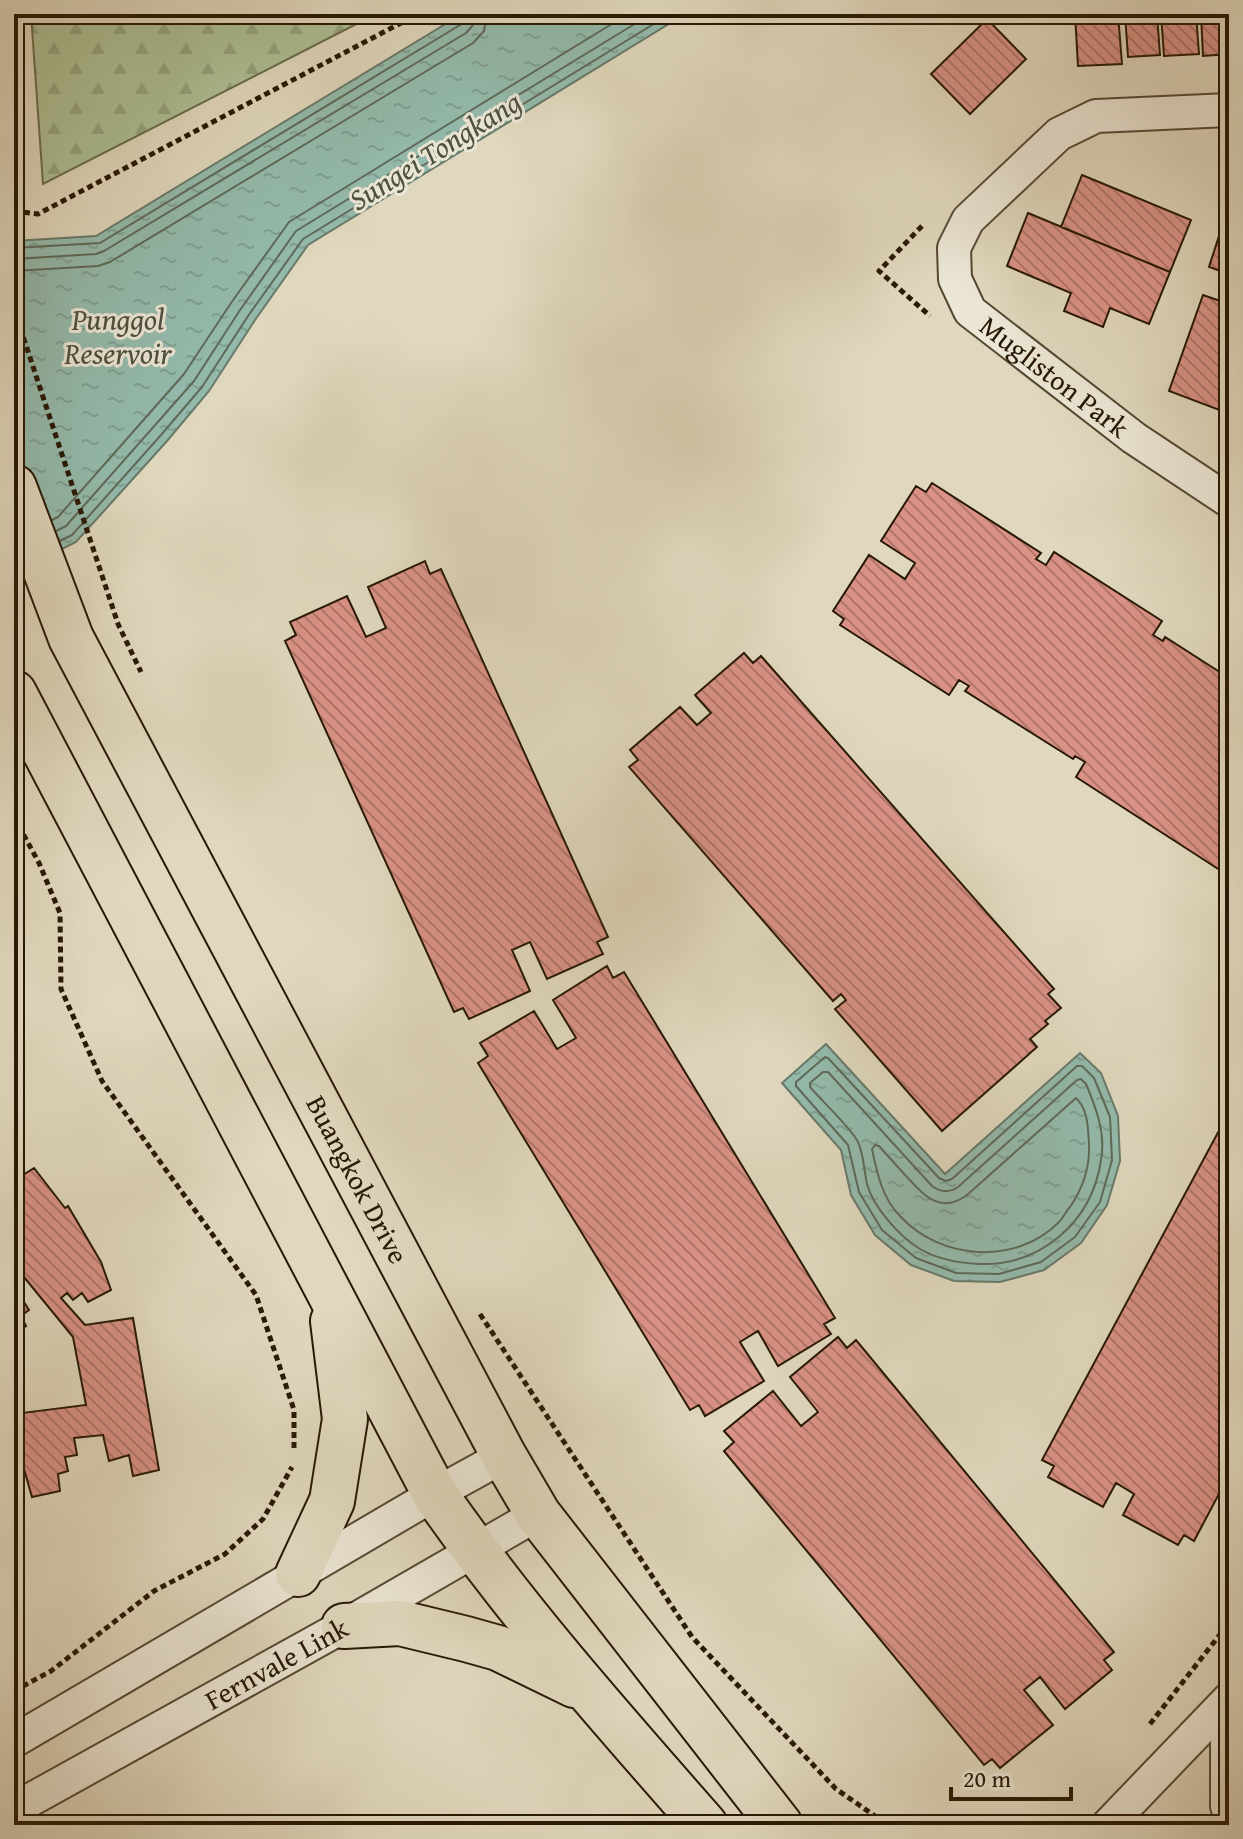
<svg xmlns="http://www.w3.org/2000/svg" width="1243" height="1839" viewBox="0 0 1243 1839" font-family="'Gentium Book Plus',serif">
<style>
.forest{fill:url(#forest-firs);stroke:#6a6c4d;stroke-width:2}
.water{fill:url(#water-ripples);stroke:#687a6a;stroke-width:2}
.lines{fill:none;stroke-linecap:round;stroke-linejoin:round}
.shore{stroke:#5e6a59;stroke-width:2}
.building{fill:url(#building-back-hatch);stroke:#271805;stroke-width:2}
.minor-casing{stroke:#554833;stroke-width:36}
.primary-casing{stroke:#271805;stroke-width:48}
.path{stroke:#271805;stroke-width:5;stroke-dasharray:6 4;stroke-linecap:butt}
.minor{stroke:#ebe6d5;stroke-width:32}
.primary{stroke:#e0d8be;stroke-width:44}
.labels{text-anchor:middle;stroke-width:6;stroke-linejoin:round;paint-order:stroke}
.street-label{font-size:28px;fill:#271805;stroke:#ebe6d5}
.water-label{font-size:30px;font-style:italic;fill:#4d5140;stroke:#ebe6d5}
</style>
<defs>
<pattern id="forest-firs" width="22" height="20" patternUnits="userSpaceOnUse" patternTransform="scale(2)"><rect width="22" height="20" fill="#adc095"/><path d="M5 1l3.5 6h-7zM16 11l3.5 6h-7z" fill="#95a47f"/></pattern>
<pattern id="water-ripples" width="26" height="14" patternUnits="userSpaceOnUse" patternTransform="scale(2)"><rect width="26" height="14" fill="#94bbad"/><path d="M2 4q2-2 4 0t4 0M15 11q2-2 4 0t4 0" fill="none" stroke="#80a093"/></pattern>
<pattern id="building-back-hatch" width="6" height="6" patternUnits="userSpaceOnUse" patternTransform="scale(2)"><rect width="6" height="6" fill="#da9286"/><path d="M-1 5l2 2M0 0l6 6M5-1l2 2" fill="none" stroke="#b1766c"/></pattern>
</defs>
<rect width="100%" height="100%" fill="#e0d8be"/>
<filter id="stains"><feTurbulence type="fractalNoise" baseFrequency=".0025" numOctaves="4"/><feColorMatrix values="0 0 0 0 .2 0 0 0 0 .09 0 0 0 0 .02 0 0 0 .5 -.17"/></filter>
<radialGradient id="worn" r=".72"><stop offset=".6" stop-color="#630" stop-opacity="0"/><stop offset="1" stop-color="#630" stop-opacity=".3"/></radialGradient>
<!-- forest -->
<path class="forest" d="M 31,14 L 376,14 L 43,184 Z"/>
<!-- water -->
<path class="water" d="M 462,14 L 685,14 L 308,245 L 255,320 L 209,391 L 167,441 L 76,542 L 14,573 L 14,241 L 96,236 Z
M 826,1044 L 945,1174 L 1080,1053 L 1101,1073 L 1118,1116 L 1120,1161 L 1107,1205 L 1081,1243 L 1044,1270 L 1000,1282 L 954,1281 L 911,1265 L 875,1235 L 851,1195 L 841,1150 L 782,1083 Z"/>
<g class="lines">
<!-- shore -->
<path class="shore" d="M 14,248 L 100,243 L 460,25 L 465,20 L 465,14
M 14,259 L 96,254 L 104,251 L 466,33 L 473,25 L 475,14
M 14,271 L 98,266 L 110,262 L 473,43 L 484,31 L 487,14
M 52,520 L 58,517 L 184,374 L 231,303 L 289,222 L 628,14
M 56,531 L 66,526 L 194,381 L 240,310 L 296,231 L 651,14
M 60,541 L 72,535 L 161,435 L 202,387 L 248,316 L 303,239 L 670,14
M 825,1057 L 828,1058 L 939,1178 L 946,1181 L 952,1179 L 1077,1066 L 1082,1066 L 1094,1078 L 1110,1117 L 1112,1160 L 1100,1202 L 1075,1237 L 1041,1262 L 999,1274 L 956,1273 L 916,1258 L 882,1230 L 859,1192 L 848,1145 L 796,1086 L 796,1082 Z
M 823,1072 L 828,1072 L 932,1186 C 940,1192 949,1193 958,1187 L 1077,1080 L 1081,1079 L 1086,1084 C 1096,1108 1106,1133 1101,1160 C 1092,1222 1041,1266 979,1264 C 959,1263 937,1259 920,1249 C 900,1237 873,1207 867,1184 C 864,1171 864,1155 858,1142 C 852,1129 821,1100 810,1087 L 810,1083 Z
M 1076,1098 C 1088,1109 1088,1128 1089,1144 C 1090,1166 1083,1188 1070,1207 C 1066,1211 1063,1218 1059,1222 C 1016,1266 940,1260 900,1216 C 882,1198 877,1173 872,1149 L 875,1145 L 879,1146 C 888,1156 897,1166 906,1176 C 924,1195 940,1215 967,1195 Z"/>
</g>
<!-- building -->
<path class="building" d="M 1075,14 L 1118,14 L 1122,64 L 1078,66 Z
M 1125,14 L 1157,14 L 1160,55 L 1128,57 Z
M 1161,14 L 1196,14 L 1199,54 L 1164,56 Z
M 1201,14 L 1229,14 L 1229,54 L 1203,56 Z
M 987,19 L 1026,59 L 970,114 L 931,74 Z
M 1082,175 L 1191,220 L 1170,272 L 1061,227 Z
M 1229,205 L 1229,274 L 1209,267 Z
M 1028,213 L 1170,272 L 1149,324 L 1110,308 L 1103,327 L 1064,311 L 1071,293 L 1007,266 Z
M 1203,295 L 1229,304 L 1229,392 L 1222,411 L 1169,391 Z
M 932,483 L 1041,553 L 1036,559 L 1046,565 L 1054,552 L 1162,621 L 1153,635 L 1163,641 L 1165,637 L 1229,678 L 1229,876 L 1076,777 L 1085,762 L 1075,756 L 1073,759 L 965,691 L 969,686 L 959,680 L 949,695 L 840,625 L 844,619 L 833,611 L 869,555 L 905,579 L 915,563 L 881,541 L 916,486 L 926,492 Z
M 425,561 L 430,574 L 441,569 L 608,937 L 597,942 L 603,954 L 547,979 L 530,942 L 512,950 L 530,991 L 469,1019 L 463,1008 L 454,1012 L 285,641 L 296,635 L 290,622 L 347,596 L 366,637 L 386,628 L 368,587 Z
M 744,653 L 753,663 L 761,656 L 1054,989 L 1048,994 L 1061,1008 L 1045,1021 L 1048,1024 L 1030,1039 L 1037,1047 L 942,1131 L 835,1009 L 846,1000 L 841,994 L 833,1001 L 629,767 L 638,760 L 630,750 L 680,707 L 697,725 L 711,713 L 695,695 Z
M 607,966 L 613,978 L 624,972 L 835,1318 L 824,1324 L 831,1334 L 778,1366 L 758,1331 L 740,1342 L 764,1381 L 705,1416 L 699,1405 L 690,1410 L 478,1063 L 488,1056 L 480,1043 L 534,1011 L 557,1049 L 576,1038 L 553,1000 Z
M 1229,1112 L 1229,1475 L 1194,1541 L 1184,1535 L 1178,1545 L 1123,1515 L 1134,1494 L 1116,1483 L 1103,1507 L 1048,1477 L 1054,1466 L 1042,1460 Z
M 34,1168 L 65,1208 L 68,1206 L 101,1262 L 111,1290 L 88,1302 L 82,1293 L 73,1300 L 67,1293 L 61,1298 L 85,1325 L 133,1318 L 159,1470 L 133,1476 L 129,1455 L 109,1461 L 103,1435 L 74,1438 L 77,1455 L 65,1457 L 68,1471 L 58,1474 L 60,1491 L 32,1497 L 14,1434 L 14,1427 L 24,1425 L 22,1413 L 86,1405 L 73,1337 L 24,1277 L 14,1286 L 29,1310 L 21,1316 L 26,1326 L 14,1333 L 19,1343 L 14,1346 L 14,1252 L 22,1245 L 14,1231 L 14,1209 L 17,1207 L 14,1203 L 14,1194 L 21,1191 L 15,1180 Z
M 838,1337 L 847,1348 L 856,1340 L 1114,1652 L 1104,1660 L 1112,1670 L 1065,1709 L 1040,1677 L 1024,1690 L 1053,1725 L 1000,1768 L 992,1759 L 984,1765 L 724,1451 L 734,1442 L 724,1431 L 773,1391 L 801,1426 L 818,1412 L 790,1377 Z"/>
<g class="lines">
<defs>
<g id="minor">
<path id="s1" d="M 1229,110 L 1096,116 L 1059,134 L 968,220 L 954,248 L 955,279 L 970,311 L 1134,438 L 1229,501"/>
<path d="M 1227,1704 L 1227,1806 L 1229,1812"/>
<path d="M 14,1741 L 435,1494 L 504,1456"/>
<path id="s2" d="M 14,1809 L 344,1626 L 538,1514"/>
<path d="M 1108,1825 L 1229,1699"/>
</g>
<g id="primary">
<path id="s3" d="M 14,487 L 71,638 L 504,1456 L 538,1514 L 780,1825"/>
<path d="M 14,693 L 435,1494 C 516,1611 611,1718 705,1825"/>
<path d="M 298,1574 L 332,1501 L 345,1419 L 333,1321"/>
<path d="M 344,1626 L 400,1623 L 466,1639 L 498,1648 L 574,1685"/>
</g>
</defs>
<!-- minor casing -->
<use href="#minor" class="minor-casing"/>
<!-- primary casing -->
<use href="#primary" class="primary-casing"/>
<!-- path -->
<path class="path" d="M 14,211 L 38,214 L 418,14
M 922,226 L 879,271 L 930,316
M 14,309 L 118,624 L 141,672
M 14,817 L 39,863 L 60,913 L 61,989 L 102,1081 L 256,1295 L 294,1410 L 294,1449
M 480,1314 L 692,1637 L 836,1789 L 888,1825
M 14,1691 L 51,1671 L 154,1591 L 225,1554 L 263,1519 L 292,1467
M 1150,1724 L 1229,1623
M 1163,1820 L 1185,1821 L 1188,1825"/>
<!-- minor -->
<use href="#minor" class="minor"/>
<!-- primary -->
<use href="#primary" class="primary"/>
</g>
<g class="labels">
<!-- street labels -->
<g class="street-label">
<text dy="10" stroke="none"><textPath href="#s1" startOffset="504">Mugliston Park</textPath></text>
<text dy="10" stroke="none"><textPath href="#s3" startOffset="774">Buangkok Drive</textPath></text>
<text dy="10" stroke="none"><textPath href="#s2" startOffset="300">Fernvale Link</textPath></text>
</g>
<!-- water labels -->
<g class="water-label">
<text transform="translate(435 151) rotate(-32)" y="10">Sungei Tongkang</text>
<text x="118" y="330">Punggol<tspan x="118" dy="34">Reservoir</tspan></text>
</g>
</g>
<!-- margin -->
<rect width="1243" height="1839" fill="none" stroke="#e0d8be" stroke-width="48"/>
<rect x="16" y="16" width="1211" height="1807" fill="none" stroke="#271805" stroke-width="4"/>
<rect x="24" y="24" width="1195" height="1791" fill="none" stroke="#271805" stroke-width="2"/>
<!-- scale -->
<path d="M951 1787v12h120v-12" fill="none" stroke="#271805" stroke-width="4"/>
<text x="963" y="1787" font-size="24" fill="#271805" stroke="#ebe6d5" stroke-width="6" paint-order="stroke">20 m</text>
<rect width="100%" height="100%" filter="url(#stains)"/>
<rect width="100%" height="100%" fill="url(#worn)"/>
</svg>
